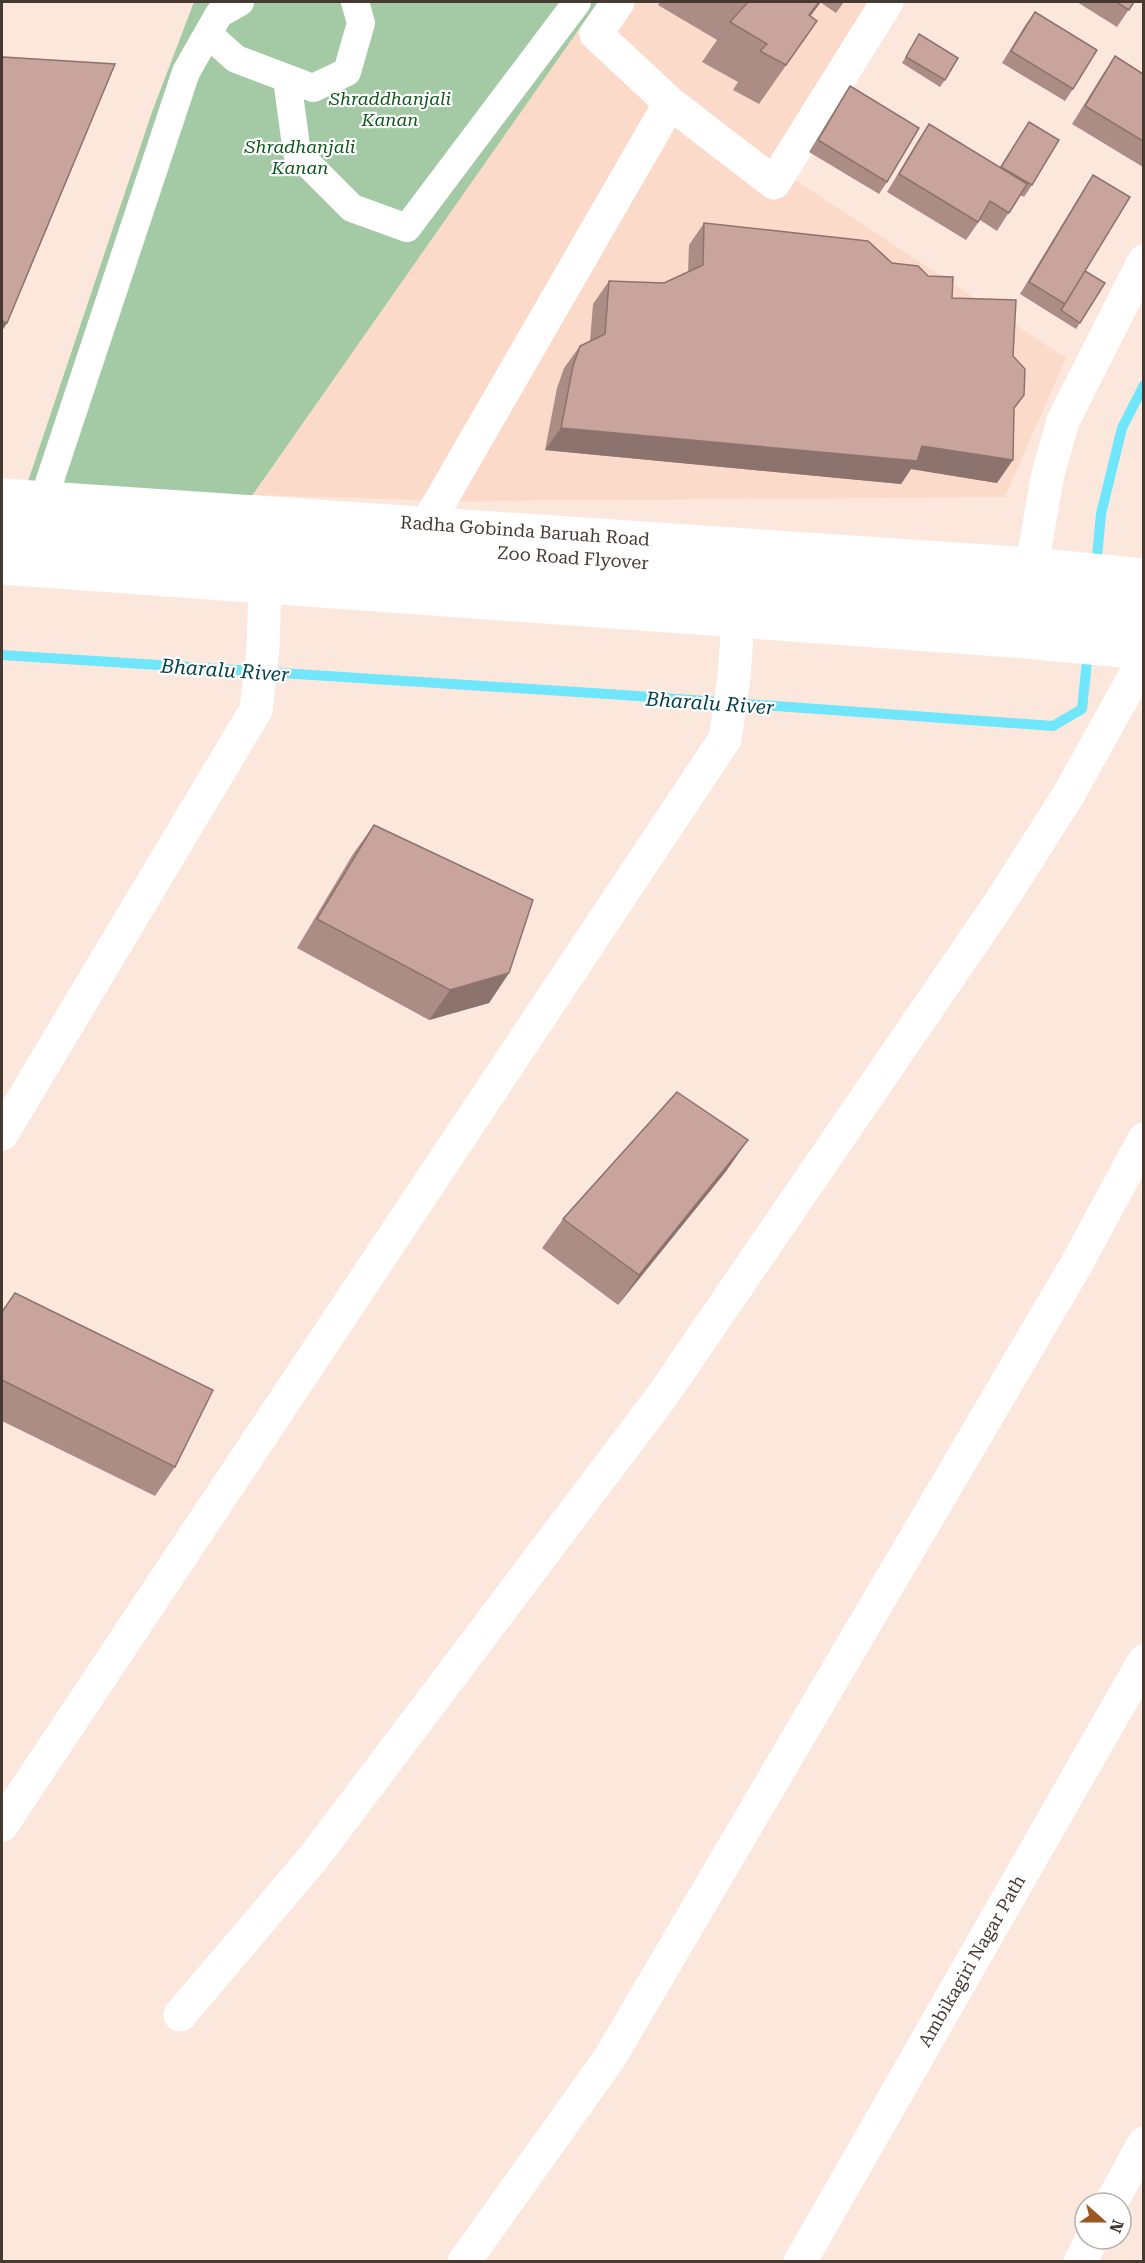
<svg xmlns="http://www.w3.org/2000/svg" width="1145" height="2263" viewBox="0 0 1145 2263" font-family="'Roboto Serif',serif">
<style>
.built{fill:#fcdac9}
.green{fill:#a3caa4}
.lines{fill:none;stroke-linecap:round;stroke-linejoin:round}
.stream{stroke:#6fe6fb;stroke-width:10}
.pedestrian{stroke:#fff;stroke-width:28}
.minor{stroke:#fff;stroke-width:33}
.tertiary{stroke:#fff;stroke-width:33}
.secondary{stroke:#fff;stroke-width:33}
.wall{fill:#ac8d86}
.shaded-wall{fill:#8c736d}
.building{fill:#c8a49c;stroke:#8c736d;stroke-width:1.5}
.labels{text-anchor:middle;stroke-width:4.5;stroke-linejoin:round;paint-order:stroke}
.park-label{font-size:18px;font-style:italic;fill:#0e561c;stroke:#fff}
.street-label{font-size:18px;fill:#463932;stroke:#fff}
.water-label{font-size:20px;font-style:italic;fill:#053f48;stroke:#fff}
</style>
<rect width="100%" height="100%" fill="#fce7dd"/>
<!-- built -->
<path class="built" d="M 632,2 L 885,2 L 780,170 L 1066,358 L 1005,497 L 458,501 L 253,495 L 576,33 L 606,38 Z"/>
<!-- green -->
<path class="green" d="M 194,2 L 598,2 L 221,540 L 13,526 L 152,112 Z"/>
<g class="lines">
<!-- stream -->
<path class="stream" d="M 1096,568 L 1101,514 L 1122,428 L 1144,385
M 2,655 L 623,695 L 1053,726 L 1082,709 L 1088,652"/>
<!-- pedestrian -->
<path class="pedestrian" d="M 208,34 L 236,59 L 313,88 L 347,72 L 361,23 L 355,2
M 287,79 L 297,153 L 352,208 L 407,228 L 577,2
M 44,498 L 186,72 L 219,14 L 240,2"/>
<!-- minor -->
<path class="minor" d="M 618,2 L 596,34 L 670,103 L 774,183 L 887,2
M 427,524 L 670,103
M 1032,564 L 1048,474 L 1063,421 L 1144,261
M 2,1134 L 256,710 L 263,648 L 265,586
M 2,1825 L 725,739 L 734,678 L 738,621
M 180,2015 L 314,1857 L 662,1396 L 1001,901 L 1069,794 L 1144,659
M 1111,2203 L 1144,2143
M 464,2262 L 609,2059 L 1076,1265 L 1144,1139
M 1080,2262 L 1092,2239"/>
<!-- tertiary -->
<path class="tertiary" d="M 2,495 L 1032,564 L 1144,575
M 2,568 L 1013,641 L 1144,653
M 800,2262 L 1144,1661"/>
<!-- secondary -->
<path class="secondary" d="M 2,515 L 417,548 L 742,570 L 1144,603
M 2,545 L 278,566 L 749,598 L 1144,632"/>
</g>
<!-- wall -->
<path class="wall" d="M 660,2 L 844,2 L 836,13 L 820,2 L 810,16 L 817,21 L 759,104 L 733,90 L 738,82 L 702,62 L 717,40 L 658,5 Z
M 1077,2 L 1134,2 L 1117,27 Z
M 1035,12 L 1073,89 L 1065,101 L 1002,63 L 1026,24 Z
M 919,34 L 945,80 L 940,87 L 902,63 Z
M 1115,56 L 1143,74 L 1143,167 L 1072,124 L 1103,74 Z
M 850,86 L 887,182 L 879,194 L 809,152 L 842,98 Z
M 1029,122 L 1032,185 L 1024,197 L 1020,195 L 997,231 L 980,220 L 966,240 L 887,192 L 917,142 L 929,124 L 1000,167 Z
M 1093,175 L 1080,323 L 1076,329 L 1020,294 L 1085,187 Z
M 704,223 L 892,263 L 952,298 L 1013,356 L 1024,395 L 1014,409 L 997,483 L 911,469 L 901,484 L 545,450 L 557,388 L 564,368 L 580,346 L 590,341 L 593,304 L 609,281 L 664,283 L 688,272 L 689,245 Z
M 374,825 L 509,973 L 489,1003 L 429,1020 L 297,948 L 353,854 Z
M 727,1170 L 618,1305 L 542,1248 L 563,1219 Z
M 2,1312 L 175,1467 L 155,1496 L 2,1421 Z"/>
<!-- shaded-wall -->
<path class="shaded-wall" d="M 819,2 L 821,2 L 782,54 Z
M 2,321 L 7,323 L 2,331 Z
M 561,428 L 922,446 L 1013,460 L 997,483 L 911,469 L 901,484 L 545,450 Z
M 509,973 L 489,1003 L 429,1020 L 450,990 Z
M 748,1140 L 727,1170 L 618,1305 L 639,1275 Z"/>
<!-- building -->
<path class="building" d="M 745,2 L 819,2 L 809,15 L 817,21 L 786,65 L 760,51 L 767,44 L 730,22 L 747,3 Z
M 1116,2 L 1134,2 L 1129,10 Z
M 1035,12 L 1097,50 L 1073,89 L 1011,51 Z
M 919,34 L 958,58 L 945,80 L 906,57 Z
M 1115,56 L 1143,74 L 1143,141 L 1085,106 Z
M 3,57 L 115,64 L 7,323 L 2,321 L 2,58 Z
M 850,86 L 919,128 L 887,182 L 818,140 Z
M 1029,122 L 1059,140 L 1032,185 L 1001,167 Z
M 929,124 L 1027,184 L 1009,213 L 990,201 L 978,222 L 899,174 Z
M 1093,175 L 1130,197 L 1065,304 L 1029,282 Z
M 704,223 L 868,241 L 892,263 L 918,266 L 928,276 L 953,277 L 952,298 L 1016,300 L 1013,356 L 1025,369 L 1024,395 L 1014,408 L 1013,460 L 922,446 L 917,461 L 561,428 L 573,366 L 580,346 L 605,334 L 609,281 L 664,283 L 703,265 Z
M 1085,271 L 1105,283 L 1080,323 L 1061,310 Z
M 374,825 L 533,900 L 509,973 L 450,990 L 317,919 Z
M 677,1092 L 748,1140 L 639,1275 L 563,1219 Z
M 15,1293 L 213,1390 L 175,1467 L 2,1380 L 2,1312 Z"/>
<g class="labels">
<!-- park labels -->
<g class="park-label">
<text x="390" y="105">Shraddhanjali<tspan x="390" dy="21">Kanan</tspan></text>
<text x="300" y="153">Shradhanjali<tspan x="300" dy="21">Kanan</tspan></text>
</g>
<!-- street labels -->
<g class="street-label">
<text transform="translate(525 531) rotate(4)" y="6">Radha Gobinda Baruah Road</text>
<text transform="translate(573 558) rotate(4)" y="6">Zoo Road Flyover</text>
<text transform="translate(972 1961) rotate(-60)" y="6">Ambikagiri Nagar Path</text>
</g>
<!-- water labels -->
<g class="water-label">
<text transform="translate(225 670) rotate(4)" y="7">Bharalu River</text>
<text transform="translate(710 703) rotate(4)" y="7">Bharalu River</text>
</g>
</g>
<!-- border -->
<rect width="1145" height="2263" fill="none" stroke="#463932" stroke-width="6"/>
<!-- north arrow -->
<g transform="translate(1103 2221) rotate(111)"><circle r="28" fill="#ffffff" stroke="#b5b0ad" stroke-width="1.5"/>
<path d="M0-4.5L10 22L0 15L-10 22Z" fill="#985922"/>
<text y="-9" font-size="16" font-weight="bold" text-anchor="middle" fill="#463932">N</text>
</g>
</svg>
